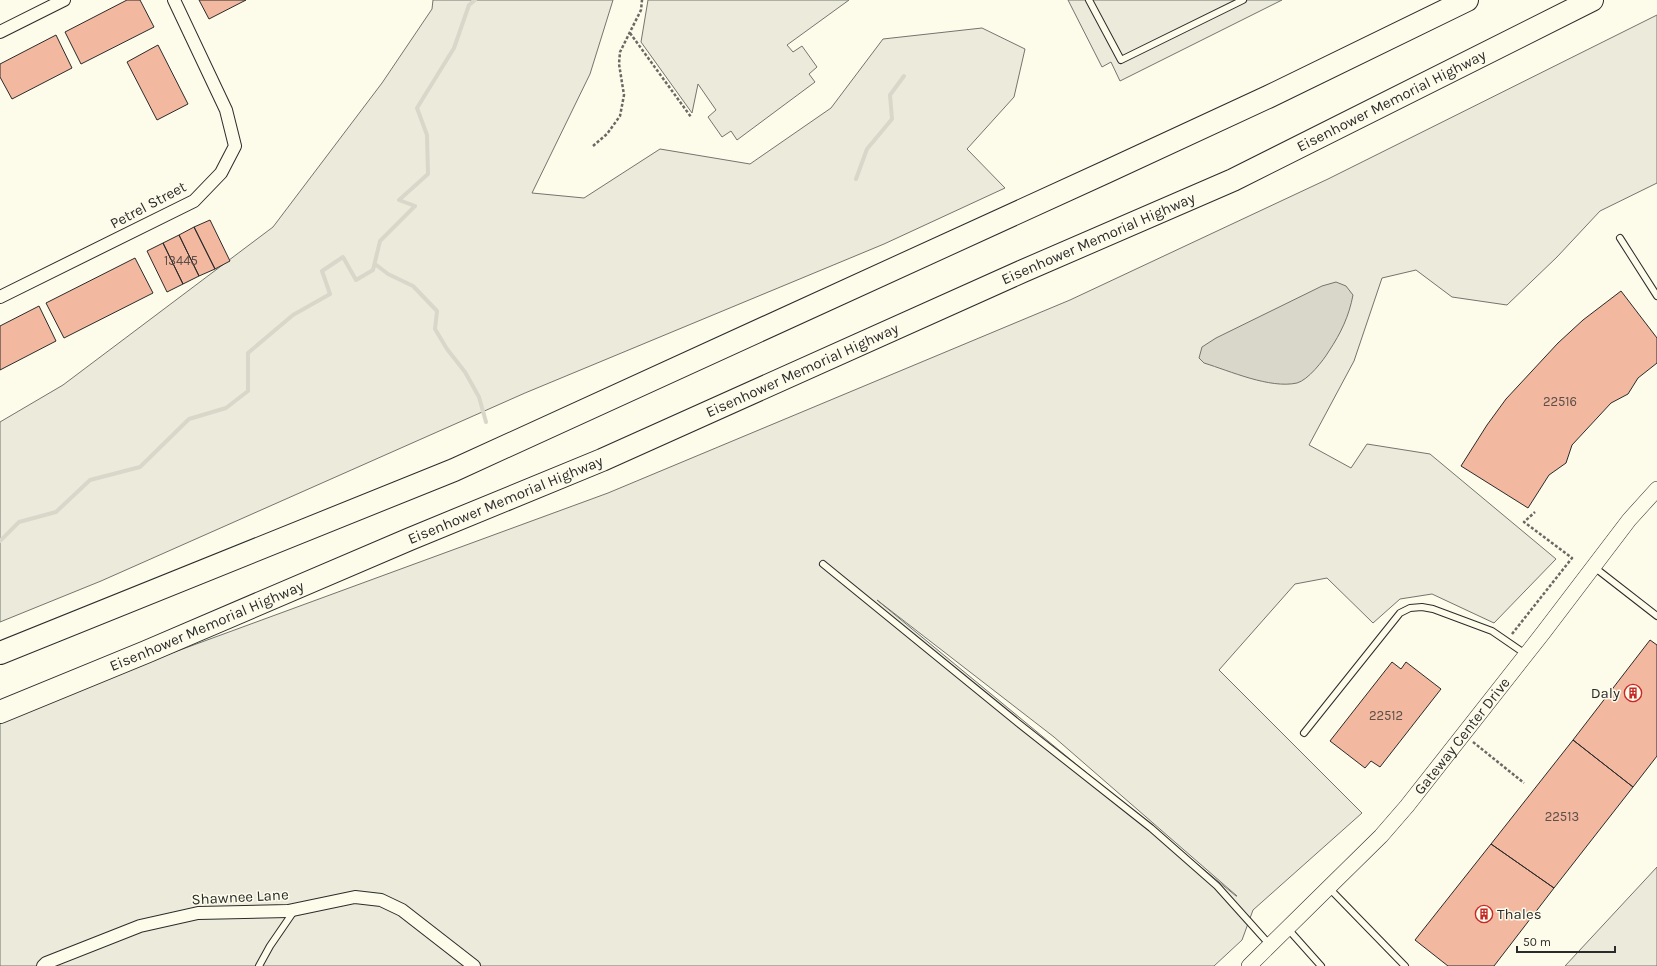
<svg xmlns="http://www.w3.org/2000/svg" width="1657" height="966" viewBox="0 0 1657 966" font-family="Karla,sans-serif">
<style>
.green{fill:#ecebdb;stroke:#74746e;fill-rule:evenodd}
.parking{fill:#eceadb;stroke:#74746e}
.water{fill:#d8d7c9;stroke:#74746e}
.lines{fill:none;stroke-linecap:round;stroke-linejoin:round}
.stream{stroke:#d8d7c9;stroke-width:4}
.building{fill:#f2b8a0;stroke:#2b2b2b}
.service-casing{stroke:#2b2b2b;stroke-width:8}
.minor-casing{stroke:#2b2b2b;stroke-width:14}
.tertiary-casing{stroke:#2b2b2b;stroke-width:16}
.motorway-casing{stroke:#2b2b2b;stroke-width:24}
.path{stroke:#6a6964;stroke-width:2.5;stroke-dasharray:3 2;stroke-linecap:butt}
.service{stroke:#fdfbea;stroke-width:6}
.minor{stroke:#fdfbea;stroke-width:12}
.tertiary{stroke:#fdfbea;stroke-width:15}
.motorway{stroke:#fdfbea;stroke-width:22}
.labels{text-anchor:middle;stroke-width:3;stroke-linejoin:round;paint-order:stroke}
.number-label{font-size:13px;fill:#5d4e48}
.street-label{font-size:15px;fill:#2b2b2b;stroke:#fdfbea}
.poi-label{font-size:15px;fill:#2b2b2b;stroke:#fdfbea;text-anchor:end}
</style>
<rect width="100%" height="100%" fill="#fdfbea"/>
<!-- green -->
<path class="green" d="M 433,0 L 613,0 L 590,74 L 532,193 L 584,198 L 660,149 L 750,164 L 831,108 L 883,39 L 982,28 L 1025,49 L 1014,97 L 967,149 L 1005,188 L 884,244 L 525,393 L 101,581 L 0,622 L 0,422 L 63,385 L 273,227 L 382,83 L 432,9 Z
M 1657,15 L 1657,183 L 1600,211 L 1557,257 L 1507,305 L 1452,297 L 1416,270 L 1382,278 L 1354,361 L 1309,445 L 1351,468 L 1367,444 L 1430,454 L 1556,559 L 1494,623 L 1432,594 L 1400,599 L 1373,623 L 1327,578 L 1295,584 L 1219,670 L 1362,813 L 1253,910 L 1242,940 L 1214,966 L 0,966 L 0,716 L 608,493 L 1070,300 L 1328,179 ZM 877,600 L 1054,737 L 1237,896 L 1236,896 Z
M 1657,867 L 1657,966 L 1565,966 Z"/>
<!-- parking -->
<path class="parking" d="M 648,0 L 849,0 L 787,45 L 793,52 L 802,46 L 817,67 L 809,74 L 815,82 L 737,140 L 731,131 L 722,137 L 708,117 L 716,110 L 698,84 L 692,113 L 641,42 Z
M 1068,0 L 1282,0 L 1120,81 L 1111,62 L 1102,67 Z"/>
<!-- water -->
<path class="water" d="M 1336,282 L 1346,286 L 1353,295 C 1349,316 1341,333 1329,351 C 1323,361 1308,380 1297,383 C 1270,389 1230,371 1204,363 L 1199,358 L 1202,347 L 1216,338 L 1322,286 Z"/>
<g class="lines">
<!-- stream -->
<path class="stream" d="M 856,179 L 867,149 L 892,119 L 890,95 L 904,76
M 375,264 L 388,274 L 413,286 L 437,311 L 435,329 L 447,349 L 465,372 L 479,397 L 486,422
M 0,541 L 19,522 L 56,512 L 90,480 L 140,467 L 189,419 L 226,408 L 248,391 L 248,353 L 293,315 L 330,294 L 322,271 L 343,257 L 356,280 L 373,270 L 380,241 L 415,206 L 399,200 L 428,174 L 427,135 L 417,108 L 454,48 L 469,5 L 475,0"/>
</g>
<!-- building -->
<path class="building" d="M 127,0 L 140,0 L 154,27 L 81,64 L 65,32 Z
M 199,0 L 246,0 L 209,19 Z
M 56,35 L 72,68 L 12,99 L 0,77 L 0,64 Z
M 158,45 L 188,104 L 157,120 L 127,62 Z
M 210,220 L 230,261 L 215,269 L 194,227 Z
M 194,227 L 215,269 L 199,276 L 179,235 Z
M 179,235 L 199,276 L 183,284 L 163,243 Z
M 163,243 L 183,284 L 167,292 L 147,251 Z
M 135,258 L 153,293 L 64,338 L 46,303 Z
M 1621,291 L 1657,338 L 1657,363 L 1638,378 L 1628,394 L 1611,403 L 1572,445 L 1566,463 L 1549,475 L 1528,508 L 1461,466 L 1487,425 L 1506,399 L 1558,343 L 1583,320 Z
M 39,306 L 56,341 L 0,370 L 0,326 Z
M 1650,640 L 1657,645 L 1657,756 L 1633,787 L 1573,740 Z
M 1392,662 L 1401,669 L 1406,662 L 1441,689 L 1380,767 L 1371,761 L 1365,768 L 1330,741 Z
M 1573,740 L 1633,787 L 1554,888 L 1491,844 Z
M 1491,844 L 1554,888 L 1494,966 L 1448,966 L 1415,940 Z"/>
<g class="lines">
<defs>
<path id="service" d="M 1089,0 L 1121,60 L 1243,0
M 1620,238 L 1657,296
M 823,564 L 1018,723 L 1151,828 L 1217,886 L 1270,945
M 1594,567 L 1657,616
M 1304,733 L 1400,613 L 1410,608 L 1422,607 L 1433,609 L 1492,631 L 1527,655
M 1329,888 L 1405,966
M 1288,929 L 1321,966
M 259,966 L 270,946 L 294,911"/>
<path id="minor" d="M 0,32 L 64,0
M 0,297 L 194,201 L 221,173 L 235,146 L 226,110 L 174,0
M 43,966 L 46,963 L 140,926 L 198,913 L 288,911 L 355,897 L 381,900 L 402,910 L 474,966"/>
<g id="tertiary">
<path id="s1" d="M 1249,966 L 1381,836 L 1407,806 L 1543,633 L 1629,520 L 1657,489"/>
</g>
<g id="motorway">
<path d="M 0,653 L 454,470 L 1106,172 L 1268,97 L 1467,0"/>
<path id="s2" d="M 0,712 L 146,652 L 410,539 L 602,460 L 1023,271 L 1233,180 L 1592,0"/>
</g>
</defs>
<!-- service casing -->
<use href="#service" class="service-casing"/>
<!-- minor casing -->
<use href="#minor" class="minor-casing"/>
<!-- tertiary casing -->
<use href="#tertiary" class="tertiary-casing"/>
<!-- motorway casing -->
<use href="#motorway" class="motorway-casing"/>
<!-- path -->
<path class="path" d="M 630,33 L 691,117
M 593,146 L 607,134 L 620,116 L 624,95 L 619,64 L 620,52 L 641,10 L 642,0
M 1512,634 L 1572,558 L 1524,522 L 1535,512
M 1473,742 L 1524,783"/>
<!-- service -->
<use href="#service" class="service"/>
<!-- minor -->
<use href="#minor" class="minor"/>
<!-- tertiary -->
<use href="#tertiary" class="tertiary"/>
<!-- motorway -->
<use href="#motorway" class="motorway"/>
</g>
<!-- icons -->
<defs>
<symbol id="building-ring" viewBox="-11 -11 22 22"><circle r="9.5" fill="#fdfbea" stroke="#c62828" stroke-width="1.5"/><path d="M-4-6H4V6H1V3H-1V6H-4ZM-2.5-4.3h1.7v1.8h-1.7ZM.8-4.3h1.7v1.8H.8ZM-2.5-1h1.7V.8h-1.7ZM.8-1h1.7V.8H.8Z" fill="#c62828"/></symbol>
</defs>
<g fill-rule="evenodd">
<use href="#building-ring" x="1623" y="683" width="20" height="20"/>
<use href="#building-ring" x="1474" y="904" width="20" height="20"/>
</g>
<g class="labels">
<!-- number labels -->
<g class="number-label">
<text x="181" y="265">13445</text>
<text x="1560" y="406">22516</text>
<text x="1386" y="720">22512</text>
<text x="1562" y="821">22513</text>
</g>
<!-- street labels -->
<g class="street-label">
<text dy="5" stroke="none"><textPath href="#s2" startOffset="1520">Eisenhower Memorial Highway</textPath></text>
<text transform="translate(148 205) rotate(-28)" y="5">Petrel Street</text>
<text dy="5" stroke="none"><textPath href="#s2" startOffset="1196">Eisenhower Memorial Highway</textPath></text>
<text dy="5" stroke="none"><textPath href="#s2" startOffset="872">Eisenhower Memorial Highway</textPath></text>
<text dy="5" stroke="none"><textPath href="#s2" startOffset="548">Eisenhower Memorial Highway</textPath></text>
<text dy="5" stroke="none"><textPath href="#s2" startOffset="224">Eisenhower Memorial Highway</textPath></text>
<text dy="5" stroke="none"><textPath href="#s1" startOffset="314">Gateway Center Drive</textPath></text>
<text transform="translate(240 897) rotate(-3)" y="5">Shawnee Lane</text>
</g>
<!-- poi labels -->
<g class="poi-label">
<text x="1620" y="698">Daly</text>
<text x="1497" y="919" text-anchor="start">Thales</text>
</g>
</g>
<!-- scale -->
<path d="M1517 946v6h98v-6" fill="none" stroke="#2b2b2b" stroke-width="2"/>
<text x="1523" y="946" font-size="12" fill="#2b2b2b" stroke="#fdfbea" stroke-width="3" paint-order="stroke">50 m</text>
</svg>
